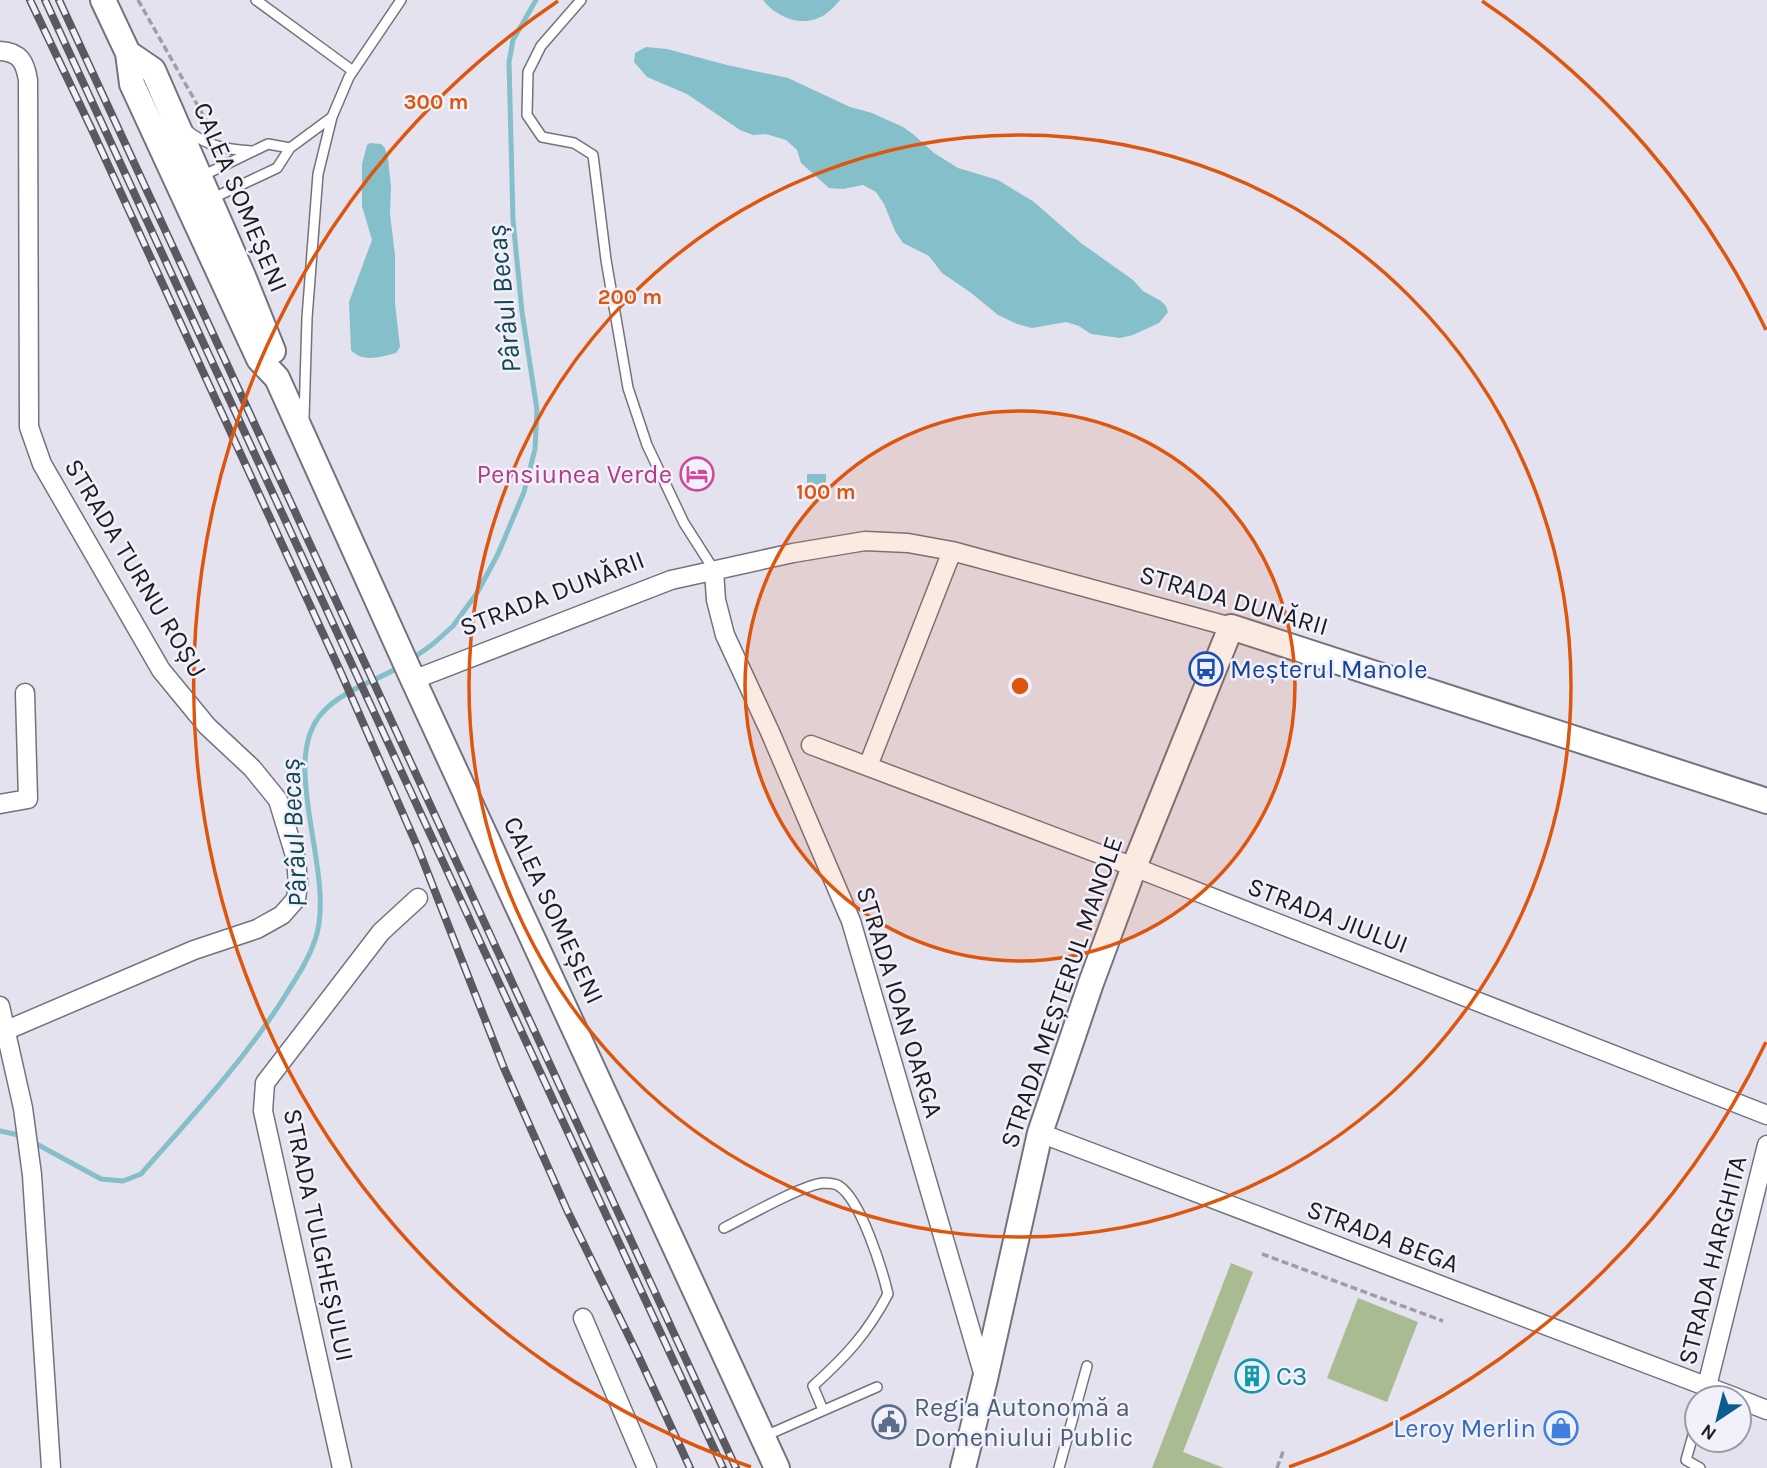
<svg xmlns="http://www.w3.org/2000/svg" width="1767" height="1468" viewBox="0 0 1767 1468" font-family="Karla,sans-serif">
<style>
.green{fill:#a9bb90}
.water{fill:#84bfca}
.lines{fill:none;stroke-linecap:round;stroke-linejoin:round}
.stream{stroke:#84bfca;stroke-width:5}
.lane-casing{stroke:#74737d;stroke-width:12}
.street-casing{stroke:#74737d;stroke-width:21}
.secondary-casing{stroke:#74737d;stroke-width:28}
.path{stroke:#9f9ea7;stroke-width:3.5;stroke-dasharray:7 3.5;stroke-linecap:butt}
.lane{stroke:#fff;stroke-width:9}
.street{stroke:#fff;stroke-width:18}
.secondary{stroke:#fff;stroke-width:24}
.rail-casing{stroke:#5a595f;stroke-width:8}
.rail{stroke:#f1f0fb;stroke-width:5;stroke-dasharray:16;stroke-linecap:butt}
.ring{fill:none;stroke:#de560d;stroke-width:3.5}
.labels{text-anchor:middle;stroke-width:5;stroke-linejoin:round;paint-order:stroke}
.street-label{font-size:26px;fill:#1d1d21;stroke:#f1f0fb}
.hotel-label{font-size:26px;fill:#b23c85;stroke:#f1f0fb;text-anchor:end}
.transit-label{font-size:26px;fill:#164399;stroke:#f1f0fb;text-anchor:start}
.culture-label{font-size:26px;fill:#0d838f;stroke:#f1f0fb;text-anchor:start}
.service-label{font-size:26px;fill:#4e5e75;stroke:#f1f0fb;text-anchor:start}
.shop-label{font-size:26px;fill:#366cbe;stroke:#f1f0fb;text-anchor:end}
.water-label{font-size:28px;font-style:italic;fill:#124750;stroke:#f1f0fb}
.centre{fill:#de560d;stroke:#f1f0fb;stroke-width:3.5}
.ring-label{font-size:21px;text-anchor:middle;font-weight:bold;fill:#de560d;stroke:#f1f0fb;stroke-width:5;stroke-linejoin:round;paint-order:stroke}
</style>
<rect width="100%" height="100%" fill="#e4e2ee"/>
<!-- green -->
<path class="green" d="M 1231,1263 L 1253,1272 L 1183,1452 L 1224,1468 L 1152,1468 Z
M 1358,1298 L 1418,1322 L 1387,1402 L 1327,1378 Z"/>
<!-- water -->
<path class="water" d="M 763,0 L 840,0 C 834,7 827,15 818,18 C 799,27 774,15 763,0 Z
M 646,47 L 667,49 L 727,65 L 788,78 L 850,107 L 872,113 L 903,127 L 913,134 L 934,153 L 958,168 L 998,180 L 1034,202 L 1081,243 L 1133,280 L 1143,291 L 1161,301 L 1166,306 L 1168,312 L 1159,323 L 1133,335 L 1120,338 L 1091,334 L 1079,326 L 1066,322 L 1032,328 L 1017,324 L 998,315 L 970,292 L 942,273 L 929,256 L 903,243 L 895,231 L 884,204 L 876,192 L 863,185 L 843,189 L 829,188 L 801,163 L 797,150 L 786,140 L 766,134 L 753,135 L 740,130 L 687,94 L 647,77 L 634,62 L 635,53 Z
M 370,143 L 381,144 L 385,148 L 388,159 L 391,187 L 390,214 L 395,255 L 395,303 L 400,347 L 396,353 C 381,357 362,363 351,350 L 349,302 L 372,240 L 362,206 L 362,164 L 367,145 Z
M 807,474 L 826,474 L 826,484 L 807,485 Z"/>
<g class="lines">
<!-- stream -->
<path class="stream" d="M 412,659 L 433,644 L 453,626 L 477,593 L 498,554 L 524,492 L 535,449 L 537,410 L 522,312 L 513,220 L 509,62 L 513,40 L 536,0
M 0,1131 L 23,1136
M 31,1141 L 101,1179 L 123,1181 L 141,1174 C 191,1117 244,1061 285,996 C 296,978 308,961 315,940 C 338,876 276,761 323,712 C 343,690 376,681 401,666"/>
<defs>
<path id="lane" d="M 256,0 L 353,71
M 581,0 L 541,46 L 528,72 L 527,115 L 542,137 L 574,143 L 593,155 L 606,260 L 628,388 L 647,445 L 684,523 L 714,570
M 187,130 C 206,146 228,150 252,151
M 202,176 L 268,144 L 290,148
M 211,199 L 277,168 L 290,148 L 332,117
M 304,418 L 307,318 L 318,174 L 332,117 L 349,77 L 401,0
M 724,1228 C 746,1217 802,1185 823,1183 C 828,1183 836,1184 839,1186 C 861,1200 882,1269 888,1294 C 867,1334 846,1356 813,1386 L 823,1410
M 1697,1421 L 1686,1460 L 1700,1468
M 765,1436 L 877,1387
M 1059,1468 L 1087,1366"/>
<path id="street" d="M 0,51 C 20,52 25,62 28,80 L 29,427 L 42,464 L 161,670 L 207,726 L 252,768 L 278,800 L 296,859 L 298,884 L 296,899 L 282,915 L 257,929 L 194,950 L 7,1030
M 714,571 L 716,600 L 725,635 L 770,732 L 851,921 L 984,1376
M 413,680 L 671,580 L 793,553 L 865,541 L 908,543 L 952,551 L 1231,627
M 811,745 L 1134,867 L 1767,1115
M 868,766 L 952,551
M 0,804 L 28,799 L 25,693
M 0,1006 L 23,1108 L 32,1175 L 51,1468
M 1040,1133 L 1737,1398
M 583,1318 L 647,1468
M 1707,1386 L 1767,1145
M 1739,1399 L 1767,1410
M 342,1468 L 263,1111 L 265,1083 L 381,932 L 418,898"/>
<path id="secondary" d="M 103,0 L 128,53 L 132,84 L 259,359 L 277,378 L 411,675 L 777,1468
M 128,53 L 153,70 L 243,276 L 273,351
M 963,1468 L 985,1379 L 1040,1133 L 1091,983 L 1134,867 L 1231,627 L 1767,801"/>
</defs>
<!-- lane casing -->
<use href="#lane" class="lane-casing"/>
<!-- street casing -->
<use href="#street" class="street-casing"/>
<!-- secondary casing -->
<use href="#secondary" class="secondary-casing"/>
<!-- path -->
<path class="path" d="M 138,0 L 211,129
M 1262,1254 L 1443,1321
M 1277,1468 L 1284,1449"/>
<!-- lane -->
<use href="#lane" class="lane"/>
<!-- street -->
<use href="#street" class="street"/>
<!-- secondary -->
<use href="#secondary" class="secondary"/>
<defs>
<path id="rail" d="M 30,0 L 93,132 L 342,675 L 418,848 L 504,1068 L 567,1210 L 638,1355 L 690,1468
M 45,0 L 723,1468
M 59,0 L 736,1468"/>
</defs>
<!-- rail casing -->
<use href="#rail" class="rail-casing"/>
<!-- rail -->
<use href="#rail" class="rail"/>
</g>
<!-- distance rings -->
<circle cx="1020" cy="686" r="275" fill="#de560d" fill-opacity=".12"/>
<g class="ring">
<circle cx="1020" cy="686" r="275"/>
<circle cx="1020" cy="686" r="551"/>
<path d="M1766 1042A826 826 0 0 1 1289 1467M751 1467A826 826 0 0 1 558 1M1482 1A826 826 0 0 1 1766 330"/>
</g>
<!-- icons -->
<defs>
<symbol id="hotel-ring" viewBox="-11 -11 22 22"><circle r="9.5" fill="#f1f0fb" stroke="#d1479c" stroke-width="1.5"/><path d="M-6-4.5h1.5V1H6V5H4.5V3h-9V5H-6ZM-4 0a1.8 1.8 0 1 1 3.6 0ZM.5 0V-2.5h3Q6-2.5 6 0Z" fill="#d1479c"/></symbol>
<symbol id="bus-ring" viewBox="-11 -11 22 22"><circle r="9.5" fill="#f1f0fb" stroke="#1a4fb4" stroke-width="1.5"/><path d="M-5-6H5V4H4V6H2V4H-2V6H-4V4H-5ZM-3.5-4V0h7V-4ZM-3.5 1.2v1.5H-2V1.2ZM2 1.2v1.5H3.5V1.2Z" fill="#1a4fb4"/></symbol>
<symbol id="building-ring" viewBox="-11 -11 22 22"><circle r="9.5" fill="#f1f0fb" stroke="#0f9aa8" stroke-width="1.5"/><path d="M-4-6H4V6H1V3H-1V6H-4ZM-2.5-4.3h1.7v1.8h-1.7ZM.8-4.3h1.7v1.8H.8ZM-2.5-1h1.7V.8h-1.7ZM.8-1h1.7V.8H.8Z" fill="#0f9aa8"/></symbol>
<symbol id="civic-ring" viewBox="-11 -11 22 22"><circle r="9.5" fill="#f1f0fb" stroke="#5c6f8a" stroke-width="1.5"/><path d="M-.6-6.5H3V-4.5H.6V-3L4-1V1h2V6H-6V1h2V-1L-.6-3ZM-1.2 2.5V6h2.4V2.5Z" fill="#5c6f8a"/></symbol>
<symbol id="shop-ring" viewBox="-11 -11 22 22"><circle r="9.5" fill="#f1f0fb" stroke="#3f7fe0" stroke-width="1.5"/><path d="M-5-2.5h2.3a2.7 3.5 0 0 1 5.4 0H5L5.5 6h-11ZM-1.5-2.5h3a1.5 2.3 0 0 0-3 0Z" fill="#3f7fe0"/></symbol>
</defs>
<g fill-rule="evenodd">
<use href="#hotel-ring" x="678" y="455" width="38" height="38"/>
<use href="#bus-ring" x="1187" y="650" width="38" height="38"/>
<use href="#building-ring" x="1233" y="1357" width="38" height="38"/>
<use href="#civic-ring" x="870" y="1403" width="38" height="38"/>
<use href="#shop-ring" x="1542" y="1409" width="38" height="38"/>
</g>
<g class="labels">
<!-- street labels -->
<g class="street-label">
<text transform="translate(241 197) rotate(67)" y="9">CALEA SOMEȘENI</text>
<text transform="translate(136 568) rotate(59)" y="9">STRADA TURNU ROȘU</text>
<text transform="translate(552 593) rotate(-21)" y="9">STRADA DUNĂRII</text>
<text transform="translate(1234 600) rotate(16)" y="9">STRADA DUNĂRII</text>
<text transform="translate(554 910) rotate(65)" y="9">CALEA SOMEȘENI</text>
<text transform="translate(1328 915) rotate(21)" y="9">STRADA JIULUI</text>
<text transform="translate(1061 992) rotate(-71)" y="9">STRADA MEȘTERUL MANOLE</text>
<text transform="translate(900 1002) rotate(73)" y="9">STRADA IOAN OARGA</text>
<text transform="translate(319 1235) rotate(78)" y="9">STRADA TULGHEȘULUI</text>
<text transform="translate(1383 1236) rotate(21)" y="9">STRADA BEGA</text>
<text transform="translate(1712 1260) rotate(-76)" y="9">STRADA HARGHITA</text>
</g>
<!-- hotel labels -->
<g class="hotel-label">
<text x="672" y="483">Pensiunea Verde</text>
</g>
<!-- transit labels -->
<g class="transit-label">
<text x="1230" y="678">Meșterul Manole</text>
</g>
<!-- culture labels -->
<g class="culture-label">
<text x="1276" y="1385">C3</text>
</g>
<!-- service labels -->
<g class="service-label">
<text x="914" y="1416">Regia Autonomă a<tspan x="914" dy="30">Domeniului Public</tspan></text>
</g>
<!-- shop labels -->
<g class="shop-label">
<text x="1536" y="1437">Leroy Merlin</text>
</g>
<!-- water labels -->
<g class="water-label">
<text transform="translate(503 299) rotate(-96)" y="10">Pârâul Becaș</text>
<text transform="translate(293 833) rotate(-93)" y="10">Pârâul Becaș</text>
</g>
</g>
<circle cx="1020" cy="686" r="10" class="centre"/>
<g class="ring-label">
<text x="436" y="109">300 m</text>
<text x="630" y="304">200 m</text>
<text x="826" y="499">100 m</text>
</g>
<!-- north arrow -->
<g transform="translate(1718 1419) rotate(215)"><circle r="33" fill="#f1f0fb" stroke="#9c9ca4" stroke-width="2"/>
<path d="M0-5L12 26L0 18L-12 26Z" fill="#0b5d8f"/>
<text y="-10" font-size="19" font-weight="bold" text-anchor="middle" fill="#1d1d21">N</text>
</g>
</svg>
